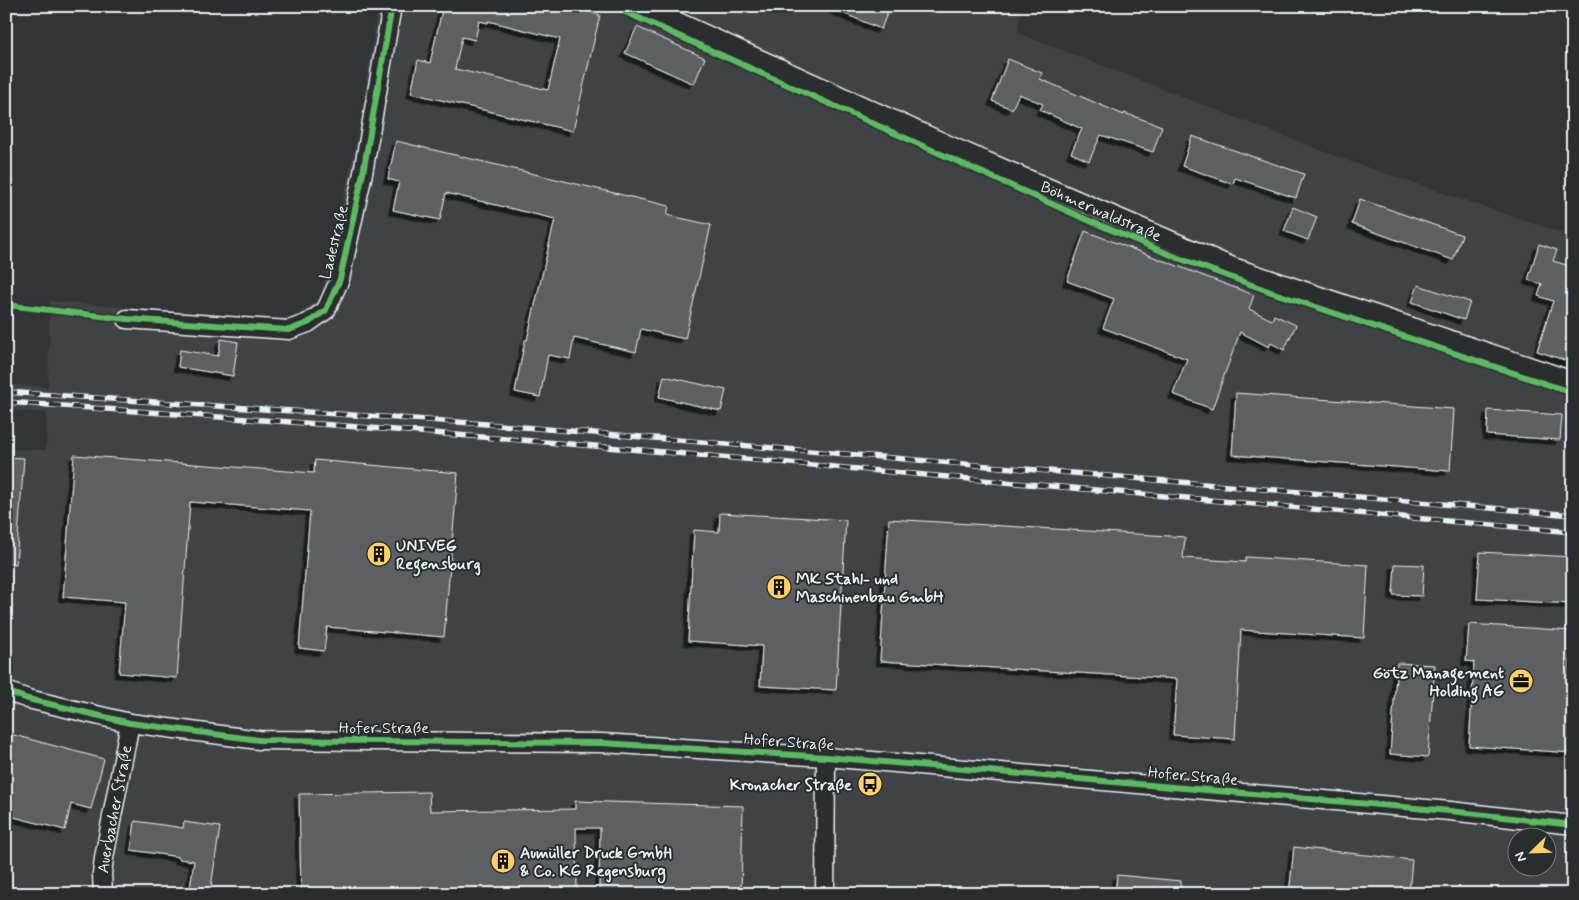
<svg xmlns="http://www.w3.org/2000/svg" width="1579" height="900" viewBox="0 0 1579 900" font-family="Mynerve,sans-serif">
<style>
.built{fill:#3f4244;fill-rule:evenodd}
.building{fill:#5c6063;stroke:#e8f1f8;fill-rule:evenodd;filter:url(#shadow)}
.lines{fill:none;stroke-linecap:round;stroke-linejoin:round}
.minor-casing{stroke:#e8f1f8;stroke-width:21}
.minor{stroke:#2a2d2e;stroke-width:18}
.rail-casing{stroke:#e8f1f8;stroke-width:5.5}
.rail{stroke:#2a2d2e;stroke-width:4;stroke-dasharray:11;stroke-linecap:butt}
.cycleway-casing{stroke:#2a2d2e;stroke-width:9}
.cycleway{stroke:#5cba63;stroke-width:6}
.labels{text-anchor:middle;stroke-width:4;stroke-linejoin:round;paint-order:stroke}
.street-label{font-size:16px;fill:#e8f1f8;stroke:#2a2d2e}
.poi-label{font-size:16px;font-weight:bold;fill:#e8f1f8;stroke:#2a2d2e;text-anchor:start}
</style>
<defs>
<filter id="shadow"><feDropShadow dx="-4.5" dy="4.5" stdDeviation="0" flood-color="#0009"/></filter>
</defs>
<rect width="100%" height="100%" fill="#323536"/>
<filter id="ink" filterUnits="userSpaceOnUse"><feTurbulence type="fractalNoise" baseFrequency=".02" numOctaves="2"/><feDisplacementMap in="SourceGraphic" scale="10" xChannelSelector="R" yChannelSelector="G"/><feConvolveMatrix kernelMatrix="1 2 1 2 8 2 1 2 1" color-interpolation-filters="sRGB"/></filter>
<g filter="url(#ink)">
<!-- built -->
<path class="built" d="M 378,6 L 1022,6 L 1018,33 L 1346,160 L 1573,237 L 1573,894 L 6,894 L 6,449 L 46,450 L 47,413 L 6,410 L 6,384 L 48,387 L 50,301 L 271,320 L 298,314 L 320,298 L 360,126 ZM 1516,838 L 1546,838 L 1546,868 L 1516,868 Z"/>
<!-- building -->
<path class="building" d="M 443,6 L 561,6 L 600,15 L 573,131 L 411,93 L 418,60 L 430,63 ZM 479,21 L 488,23 L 488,21 L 560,39 L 548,90 L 455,69 L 462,37 L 475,40 Z
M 826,6 L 890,6 L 881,29 Z
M 637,27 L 705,58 L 694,84 L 625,53 Z
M 1008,59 L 1042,73 L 1040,79 L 1124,115 L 1124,113 L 1162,126 L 1153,152 L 1101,135 L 1089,161 L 1071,153 L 1082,129 L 1040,110 L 1043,104 L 1019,94 L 1012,109 L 992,101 Z
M 1192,136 L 1304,174 L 1296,198 L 1235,178 L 1233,184 L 1182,166 Z
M 396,141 L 669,206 L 667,215 L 711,225 L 685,339 L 641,329 L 636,352 L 574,338 L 570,359 L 548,355 L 540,397 L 515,392 L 525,340 L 527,340 L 555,219 L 446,193 L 440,220 L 393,210 L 399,182 L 388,179 Z
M 1360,199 L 1462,235 L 1453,260 L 1352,224 Z
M 1293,207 L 1317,217 L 1308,240 L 1284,231 Z
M 1085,231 L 1254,295 L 1249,309 L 1272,320 L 1274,315 L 1296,325 L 1284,350 L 1271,343 L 1269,347 L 1240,332 L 1212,409 L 1173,394 L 1187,359 L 1103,328 L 1114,299 L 1067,281 Z
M 1539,244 L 1557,250 L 1553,261 L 1573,267 L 1573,363 L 1537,351 L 1553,301 L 1538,296 L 1542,284 L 1528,280 Z
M 1418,285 L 1470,302 L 1464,320 L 1412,302 Z
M 221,339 L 238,342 L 233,376 L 178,367 L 180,350 L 218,356 Z
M 664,376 L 726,390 L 721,411 L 659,397 Z
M 1236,393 L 1454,409 L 1450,471 L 1232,455 Z
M 1488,410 L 1562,415 L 1560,440 L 1487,435 Z
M 74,455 L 314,473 L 315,460 L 458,473 L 444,637 L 327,627 L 324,651 L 299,648 L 310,511 L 190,502 L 177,678 L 119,673 L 125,602 L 63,597 Z
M 6,457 L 24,458 L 16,564 L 6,564 Z
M 720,513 L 846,520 L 836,690 L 760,686 L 762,646 L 688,641 L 694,530 L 719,532 Z
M 889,519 L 1185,537 L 1183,558 L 1245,562 L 1246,557 L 1368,565 L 1364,638 L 1241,630 L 1235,739 L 1173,735 L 1177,679 L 880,661 Z
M 1480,552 L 1573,557 L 1573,604 L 1477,599 Z
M 1395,564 L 1424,565 L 1422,596 L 1393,595 Z
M 1469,624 L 1572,631 L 1567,701 L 1573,702 L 1573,753 L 1469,746 L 1474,662 L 1466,661 Z
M 1397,663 L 1435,665 L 1428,757 L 1390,754 Z
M 6,733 L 104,759 L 91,809 L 71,804 L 65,830 L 6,815 Z
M 429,792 L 430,811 L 575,809 L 575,801 L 743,806 L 741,894 L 599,894 L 600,828 L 576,828 L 577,894 L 301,894 L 299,794 Z
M 135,821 L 183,828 L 184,822 L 220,827 L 210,894 L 189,894 L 194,861 L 179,859 L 179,857 L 131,850 Z
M 1294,847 L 1412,860 L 1409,894 L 1289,894 Z
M 1117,875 L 1181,881 L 1180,894 L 1115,894 Z"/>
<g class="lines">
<defs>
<g id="minor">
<path id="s1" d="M 643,6 L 953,147 L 1233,267 L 1573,381"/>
<path d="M 127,319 L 289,330 L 308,323 L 326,310 L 340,279 L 363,173 L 392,6"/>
<path d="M 6,691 L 28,699 L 130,723 L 259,740 L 602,743 L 826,757 L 1450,811 L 1573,825"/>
<path id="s2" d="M 103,894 L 102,874 L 104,858 L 130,723"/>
<path d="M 825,894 L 826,757"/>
</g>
</defs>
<!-- minor casing -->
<use href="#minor" class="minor-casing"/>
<!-- minor -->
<use href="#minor" class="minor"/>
<defs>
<path id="rail" d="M 6,392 L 487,424 L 1573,515
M 6,402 L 333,425 L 607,447 L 1573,532"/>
</defs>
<!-- rail casing -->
<use href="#rail" class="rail-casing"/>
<!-- rail -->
<use href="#rail" class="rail"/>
<defs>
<path id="cycleway" d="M 612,6 L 1083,218 L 1178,258 L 1271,292 L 1573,393
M 6,305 L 127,319 L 289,330 L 308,323 L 326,310 L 340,279 L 363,173 L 392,6
M 6,691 L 28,699 L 130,723 L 259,740 L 602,743 L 826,757 L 1450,811 L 1573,825"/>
</defs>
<!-- cycleway casing -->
<use href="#cycleway" class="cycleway-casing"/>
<!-- cycleway -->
<use href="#cycleway" class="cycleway"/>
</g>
</g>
<!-- icons -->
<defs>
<symbol id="building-disc" viewBox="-11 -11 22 22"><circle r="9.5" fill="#ffd166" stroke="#2a2d2e"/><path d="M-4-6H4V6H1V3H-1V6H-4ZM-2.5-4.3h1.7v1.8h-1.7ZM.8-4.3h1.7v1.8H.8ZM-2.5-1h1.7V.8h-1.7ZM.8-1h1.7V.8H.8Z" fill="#111"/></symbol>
<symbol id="office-disc" viewBox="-11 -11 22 22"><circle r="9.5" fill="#ffd166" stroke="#2a2d2e"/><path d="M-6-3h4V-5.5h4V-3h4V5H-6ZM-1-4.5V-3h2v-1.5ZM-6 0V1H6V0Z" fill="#111"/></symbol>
<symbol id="bus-disc" viewBox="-11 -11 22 22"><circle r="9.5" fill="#ffd166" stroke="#2a2d2e"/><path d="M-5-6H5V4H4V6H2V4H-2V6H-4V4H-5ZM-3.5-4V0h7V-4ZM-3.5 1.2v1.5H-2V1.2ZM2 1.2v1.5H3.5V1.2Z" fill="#111"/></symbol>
</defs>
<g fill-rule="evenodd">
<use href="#building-disc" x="365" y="540" width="28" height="28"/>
<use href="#building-disc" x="765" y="573" width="28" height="28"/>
<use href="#office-disc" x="1507" y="667" width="28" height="28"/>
<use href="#bus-disc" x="856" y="770" width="28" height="28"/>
<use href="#building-disc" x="489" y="847" width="28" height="28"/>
</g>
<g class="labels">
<!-- street labels -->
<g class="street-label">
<text dy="6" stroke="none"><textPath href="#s1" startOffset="502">Böhmerwaldstraße</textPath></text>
<text transform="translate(333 242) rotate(-76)" y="6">Ladestraße</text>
<text x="384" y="733">Hofer Straße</text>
<text transform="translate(789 741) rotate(4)" y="6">Hofer Straße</text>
<text transform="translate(1193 775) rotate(5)" y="6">Hofer Straße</text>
<text dy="6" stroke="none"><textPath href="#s2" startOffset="86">Auerbacher Straße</textPath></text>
</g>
<!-- poi labels -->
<g class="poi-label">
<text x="396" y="551">UNIVEG<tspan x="396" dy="18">Regensburg</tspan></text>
<text x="796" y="584">MK Stahl- und<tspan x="796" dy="18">Maschinenbau GmbH</tspan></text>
<text x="1504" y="678" text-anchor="end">Götz Management<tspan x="1504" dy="18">Holding AG</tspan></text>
<text x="852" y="790" text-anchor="end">Kronacher Straße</text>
<text x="520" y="858">Aumüller Druck GmbH<tspan x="520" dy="18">&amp; Co. KG Regensburg</tspan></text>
</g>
</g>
<!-- margin -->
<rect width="1579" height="900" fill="none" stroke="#2a2d2e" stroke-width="25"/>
<rect x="12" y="12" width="1554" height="875" fill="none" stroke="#e8f1f8" stroke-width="2" filter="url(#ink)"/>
<!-- north arrow -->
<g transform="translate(1532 852) rotate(247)"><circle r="24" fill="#2a2d2e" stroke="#767b7f"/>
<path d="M0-4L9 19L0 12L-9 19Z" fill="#ffd166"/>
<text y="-8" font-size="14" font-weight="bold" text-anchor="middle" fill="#e8f1f8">N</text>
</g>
</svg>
